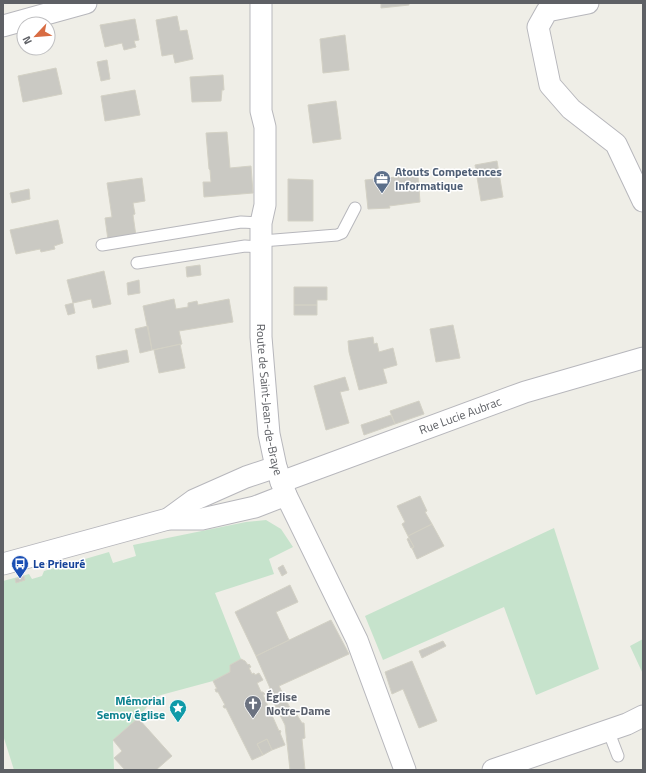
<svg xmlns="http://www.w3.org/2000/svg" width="646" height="773" viewBox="0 0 646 773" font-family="'Titillium Web',sans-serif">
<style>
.green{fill:#c6e3cc}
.building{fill:#cac9c3;stroke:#d3d1c5}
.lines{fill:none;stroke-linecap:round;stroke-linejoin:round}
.lane-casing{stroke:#b7b7bc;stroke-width:13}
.street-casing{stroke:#b7b7bc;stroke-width:23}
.lane{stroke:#fff;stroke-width:11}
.street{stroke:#fff;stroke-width:21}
.labels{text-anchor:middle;stroke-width:3;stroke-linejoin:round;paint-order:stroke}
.service-label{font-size:12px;font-weight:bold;fill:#4e5e75;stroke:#fff;text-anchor:start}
.street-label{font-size:12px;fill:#5e6065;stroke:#fff}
.transit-label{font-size:12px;font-weight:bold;fill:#164399;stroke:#fff;text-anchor:start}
.worship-label{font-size:12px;font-weight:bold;fill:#5b616d;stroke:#fff;text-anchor:start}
.culture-label{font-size:12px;font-weight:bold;fill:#0d838f;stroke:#fff;text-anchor:end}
</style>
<rect width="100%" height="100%" fill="#efeee7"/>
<!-- green -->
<path class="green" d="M 266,520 L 281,529 L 293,547 L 269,559 L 274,574 L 215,593 L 241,659 L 230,665 L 230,672 L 213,681 L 161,695 L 154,698 L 138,718 L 113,740 L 114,770 L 14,770 L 3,735 L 3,581 L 29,574 L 32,579 L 42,576 L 44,571 L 109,552 L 113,563 L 136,556 L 133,545 L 246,522 Z
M 554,528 L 599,669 L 536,695 L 504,607 L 383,660 L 365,616 Z
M 643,639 L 643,674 L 630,646 Z"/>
<!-- building -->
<path class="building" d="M 381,3 L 409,3 L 409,5 L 381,8 Z
M 177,16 L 180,31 L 187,30 L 193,59 L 175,63 L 173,54 L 162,56 L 156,20 Z
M 135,19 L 139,40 L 134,41 L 136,47 L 124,50 L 122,43 L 105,47 L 100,25 Z
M 345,35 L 349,70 L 323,73 L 320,39 Z
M 107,60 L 110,79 L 101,81 L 97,62 Z
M 56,68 L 62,94 L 23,102 L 18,76 Z
M 223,75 L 224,90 L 222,90 L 221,101 L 192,102 L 190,77 Z
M 135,90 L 140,115 L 105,121 L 101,96 Z
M 336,101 L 341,139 L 313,143 L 308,105 Z
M 227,132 L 230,168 L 251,166 L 253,193 L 204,197 L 203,182 L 211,182 L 210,170 L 209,169 L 206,133 Z
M 497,161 L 503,197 L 481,201 L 475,165 Z
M 418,175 L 420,202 L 389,206 L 390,208 L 368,209 L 365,180 Z
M 142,178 L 145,201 L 133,203 L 135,214 L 133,215 L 136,236 L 108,240 L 105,218 L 112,217 L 107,183 Z
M 288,179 L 313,180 L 313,221 L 288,221 Z
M 29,189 L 30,199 L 12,203 L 10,193 Z
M 58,220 L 63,243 L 54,246 L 55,249 L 41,252 L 40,249 L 16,254 L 10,230 Z
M 200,265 L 201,275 L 187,277 L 186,267 Z
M 104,271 L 111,304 L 93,308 L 91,299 L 73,303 L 67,280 Z
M 139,280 L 140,293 L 128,295 L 127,283 Z
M 294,287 L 327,287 L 327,300 L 317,300 L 317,305 L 294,305 Z
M 174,299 L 176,309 L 188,307 L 188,303 L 197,301 L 198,305 L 229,299 L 233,322 L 179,331 L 182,344 L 152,350 L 143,306 Z
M 73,303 L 75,313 L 68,315 L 65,305 Z
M 294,305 L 317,305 L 317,315 L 294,315 Z
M 453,325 L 460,358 L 436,362 L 430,329 Z
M 148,326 L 152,350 L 140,353 L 135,329 Z
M 373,337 L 374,344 L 377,343 L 379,352 L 393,348 L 397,365 L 383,369 L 387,383 L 359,390 L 349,352 L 348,341 Z
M 180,344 L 185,368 L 159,373 L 154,350 Z
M 127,350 L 129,362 L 98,369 L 96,356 Z
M 345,377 L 349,390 L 340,392 L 349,423 L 326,430 L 314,386 Z
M 419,401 L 424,414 L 395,424 L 390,411 Z
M 391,415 L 395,424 L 364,435 L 361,425 Z
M 420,496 L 427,511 L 425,512 L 432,524 L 408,536 L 402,524 L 405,522 L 397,506 Z
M 432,524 L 444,546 L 417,559 L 412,548 L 414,547 L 408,536 Z
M 409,538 L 414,547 L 411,548 L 407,539 Z
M 283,565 L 287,573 L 282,576 L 278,568 Z
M 24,576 L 25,580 L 16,583 L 15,579 Z
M 290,585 L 298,602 L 276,612 L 289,640 L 256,656 L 235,612 Z
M 331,620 L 349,654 L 279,686 L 294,716 L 297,715 L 302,723 L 304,723 L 305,738 L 302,739 L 305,770 L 290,770 L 285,725 L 269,693 L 270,688 L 256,656 Z
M 443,641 L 446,646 L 422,658 L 419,651 Z
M 241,659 L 245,661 L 248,665 L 249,664 L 251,667 L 249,668 L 252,674 L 254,673 L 255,675 L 259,673 L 263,680 L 257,683 L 261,692 L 263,692 L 265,694 L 263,695 L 279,731 L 280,730 L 281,732 L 280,733 L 285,745 L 272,750 L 267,739 L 257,744 L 263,755 L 252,760 L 226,708 L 224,708 L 223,706 L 225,705 L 218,692 L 216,692 L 215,689 L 217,689 L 213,681 L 230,672 L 230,665 Z
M 412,661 L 437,721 L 419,728 L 403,689 L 392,694 L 385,672 Z
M 138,718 L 172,756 L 156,770 L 125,770 L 114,758 L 122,751 L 113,740 Z
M 267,739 L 272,750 L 263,755 L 257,744 Z"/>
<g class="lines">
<defs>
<path id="lane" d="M 262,241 L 337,235 L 342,233 L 355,208
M 102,245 L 241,222 L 261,223
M 137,263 L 245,246 L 262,247
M 608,730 L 618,756"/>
<g id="street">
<path id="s1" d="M 261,3 L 261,111 L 265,127 L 265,205 L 261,223 L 261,337 L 269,434 L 276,467 L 286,495 L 357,640 L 405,770"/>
<path d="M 588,3 L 547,11 L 538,27 L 550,85 L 571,109 L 616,144 L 643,201"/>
<path d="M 3,26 L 86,3"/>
<path id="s2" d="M 281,482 L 525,392 L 643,358"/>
<path d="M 168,519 L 194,500 L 246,477 L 276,467"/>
<path d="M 3,564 L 168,519 L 202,519 L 255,507 L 286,495"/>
<path d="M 493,770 L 627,724 L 643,716"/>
</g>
</defs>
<!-- lane casing -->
<use href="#lane" class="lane-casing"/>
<!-- street casing -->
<use href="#street" class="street-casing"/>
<!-- lane -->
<use href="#lane" class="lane"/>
<!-- street -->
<use href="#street" class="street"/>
</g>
<!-- icons -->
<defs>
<symbol id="office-pin" viewBox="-11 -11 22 30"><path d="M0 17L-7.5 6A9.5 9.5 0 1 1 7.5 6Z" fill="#5c6f8a" stroke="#fff"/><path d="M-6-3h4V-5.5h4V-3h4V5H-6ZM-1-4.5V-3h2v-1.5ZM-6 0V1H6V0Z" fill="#fff"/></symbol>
<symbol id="bus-pin" viewBox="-11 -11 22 30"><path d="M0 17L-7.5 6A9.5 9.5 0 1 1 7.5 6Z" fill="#1a4fb4" stroke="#fff"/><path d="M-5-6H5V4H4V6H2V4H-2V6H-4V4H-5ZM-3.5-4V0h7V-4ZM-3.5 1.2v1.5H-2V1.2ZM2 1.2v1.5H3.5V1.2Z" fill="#fff"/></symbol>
<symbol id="church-pin" viewBox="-11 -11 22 30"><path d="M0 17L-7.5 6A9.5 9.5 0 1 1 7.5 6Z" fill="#6b7280" stroke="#fff"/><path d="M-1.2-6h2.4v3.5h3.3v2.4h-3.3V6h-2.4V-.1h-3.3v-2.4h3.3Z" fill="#fff"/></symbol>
<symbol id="sight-pin" viewBox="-11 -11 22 30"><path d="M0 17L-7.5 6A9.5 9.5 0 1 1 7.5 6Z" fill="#0f9aa8" stroke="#fff"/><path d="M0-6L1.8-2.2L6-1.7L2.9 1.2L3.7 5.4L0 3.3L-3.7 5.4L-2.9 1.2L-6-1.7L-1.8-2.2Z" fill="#fff"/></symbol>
</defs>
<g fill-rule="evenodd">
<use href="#office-pin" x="372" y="169" width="20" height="27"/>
<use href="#bus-pin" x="10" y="554" width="20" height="27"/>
<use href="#church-pin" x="243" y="694" width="20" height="27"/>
<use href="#sight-pin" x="168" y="698" width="20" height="27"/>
</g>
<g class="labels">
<!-- service labels -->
<g class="service-label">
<text x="395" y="176">Atouts Competences<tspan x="395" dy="14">Informatique</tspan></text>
</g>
<!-- street labels -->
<g class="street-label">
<text dy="4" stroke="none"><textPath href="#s1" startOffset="398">Route de Saint-Jean-de-Braye</textPath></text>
<text dy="4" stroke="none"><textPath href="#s2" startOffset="191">Rue Lucie Aubrac</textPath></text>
</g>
<!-- transit labels -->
<g class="transit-label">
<text x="33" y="568">Le Prieuré</text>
</g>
<!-- worship labels -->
<g class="worship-label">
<text x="266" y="701">Église<tspan x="266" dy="14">Notre-Dame</tspan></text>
</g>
<!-- culture labels -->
<g class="culture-label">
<text x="165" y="705">Mémorial<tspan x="165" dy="14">Semoy église</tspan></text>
</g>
</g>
<!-- border -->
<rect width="646" height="773" fill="none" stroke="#5e6065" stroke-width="8"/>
<!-- north arrow -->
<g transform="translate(36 36) rotate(244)"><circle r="19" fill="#ffffff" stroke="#bfbfc1"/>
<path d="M0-3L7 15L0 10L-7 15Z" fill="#d86c43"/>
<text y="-6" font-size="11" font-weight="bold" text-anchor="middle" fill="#5e6065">N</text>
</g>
</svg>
